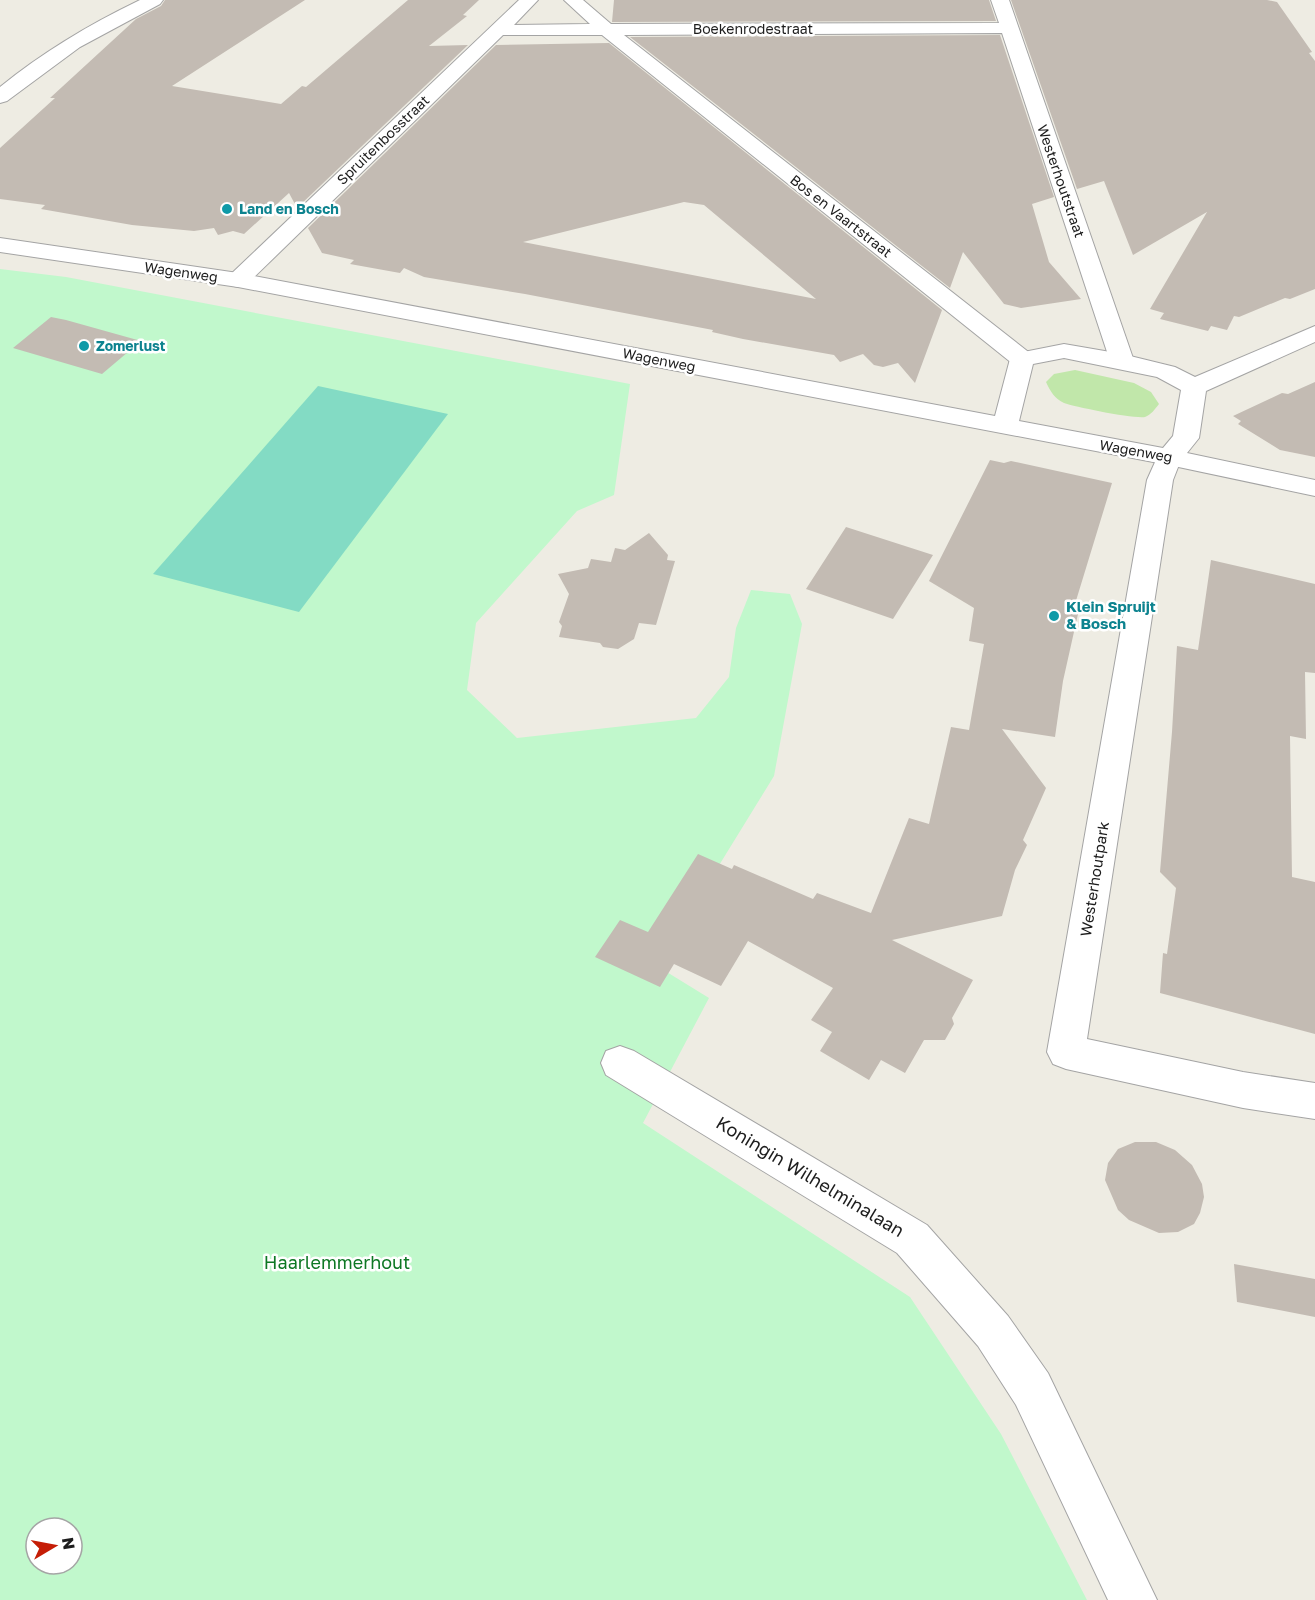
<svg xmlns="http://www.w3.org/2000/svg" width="1315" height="1600" viewBox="0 0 1315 1600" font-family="'Golos Text',sans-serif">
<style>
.grass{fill:#c1e7aa}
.park{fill:#c1f8cc;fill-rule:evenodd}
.pitch{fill:#83dbc4}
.building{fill:#c3bbb3;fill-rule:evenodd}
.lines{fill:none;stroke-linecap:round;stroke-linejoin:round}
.minor-casing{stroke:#a4a4a4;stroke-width:2}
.tertiary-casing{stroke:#a4a4a4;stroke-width:2}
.minor{fill:#fff;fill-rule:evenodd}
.tertiary{fill:#fff;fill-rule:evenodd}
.culture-dot{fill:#0f9aa8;stroke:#fff;stroke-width:2}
.labels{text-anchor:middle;stroke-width:5;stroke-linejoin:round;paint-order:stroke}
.far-street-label{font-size:14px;fill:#1d1d1d;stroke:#fff}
.far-culture-label{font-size:14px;font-weight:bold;fill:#0d838f;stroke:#fff;text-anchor:start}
.culture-label{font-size:15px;font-weight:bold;fill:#0d838f;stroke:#fff;text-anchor:start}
.street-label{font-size:15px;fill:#1d1d1d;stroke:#fff}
.near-street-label{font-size:18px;fill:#1d1d1d;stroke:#fff}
.near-park-label{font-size:18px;fill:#0e7824;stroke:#fff}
</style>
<rect width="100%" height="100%" fill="#eeece3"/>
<!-- grass -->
<path class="grass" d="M 1075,370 L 1134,383 L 1151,392 L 1159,404 C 1155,409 1151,415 1145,417 C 1134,419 1075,407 1064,403 C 1055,399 1050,391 1046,382 L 1054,374 Z"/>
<!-- park -->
<path class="park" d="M 0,269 L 66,277 L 630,384 L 614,495 L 577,511 L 476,623 L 467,690 L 517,738 L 696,718 L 729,677 L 736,628 L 751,590 L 790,594 L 802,624 L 774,776 L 657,966 L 709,998 L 643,1123 L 910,1297 L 1001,1434 L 1087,1600 L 0,1600 ZM 36,1528 L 72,1528 L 72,1564 L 36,1564 Z"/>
<!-- pitch -->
<path class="pitch" d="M 318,386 L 448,414 L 299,612 L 153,574 Z"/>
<!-- building -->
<path class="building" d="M 165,0 L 305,0 L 172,86 L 281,104 L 302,86 L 306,87 L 408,0 L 479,0 L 463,15 L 467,16 L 429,46 L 468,45 L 297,208 L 289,193 L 244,234 L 233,231 L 218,235 L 214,228 L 194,231 L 132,225 L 41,209 L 45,205 L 0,199 L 0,148 L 55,98 L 50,98 L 136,19 L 161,6 Z
M 614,0 L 989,0 L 996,21 L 612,22 Z
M 1011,0 L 1267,0 L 1277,2 L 1312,52 L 1309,53 L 1315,61 L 1315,289 L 1290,299 L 1285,298 L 1239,317 L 1234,316 L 1227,330 L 1211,326 L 1208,331 L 1160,319 L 1164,313 L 1150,309 L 1207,212 L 1133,255 L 1104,181 L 1077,189 Z
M 1000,35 L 1054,197 L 1032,204 L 1049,262 L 1081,299 L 1021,308 L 1004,304 L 963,252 L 950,288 L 630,37 Z
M 609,43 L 942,310 L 915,383 L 898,363 L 883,367 L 874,365 L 863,354 L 840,362 L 834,355 L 743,339 L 712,332 L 713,330 L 525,294 L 424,277 L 404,268 L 400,273 L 350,264 L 354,260 L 322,253 L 308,228 L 496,45 ZM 684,202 L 704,205 L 816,299 L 523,242 Z
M 51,317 L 66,320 L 141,341 L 102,374 L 13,348 Z
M 1315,382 L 1315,457 L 1280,450 L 1238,424 L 1241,421 L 1233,416 L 1282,393 L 1288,394 Z
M 990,460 L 1004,463 L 1011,461 L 1112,483 L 1075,604 L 1080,605 L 1063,681 L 1055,737 L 1002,729 L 1046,788 L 1023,840 L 1027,845 L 1015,870 L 1002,916 L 892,940 L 973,980 L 952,1018 L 954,1024 L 945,1040 L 924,1040 L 905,1073 L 881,1060 L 869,1080 L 820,1051 L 832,1032 L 811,1020 L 833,988 L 748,941 L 721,986 L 674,964 L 660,987 L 595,957 L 620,920 L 648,932 L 698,854 L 732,869 L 734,865 L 813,899 L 817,893 L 871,913 L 909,818 L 929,824 L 951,727 L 969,730 L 984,644 L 969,641 L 974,608 L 929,581 Z
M 846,527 L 933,555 L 893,619 L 806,589 Z
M 649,533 L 668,555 L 667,560 L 675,561 L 656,625 L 639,623 L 634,639 L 618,649 L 603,647 L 600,643 L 559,637 L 562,626 L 559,622 L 569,594 L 558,574 L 588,568 L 591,559 L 611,562 L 615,548 L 625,550 Z
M 1211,560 L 1315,584 L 1315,673 L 1305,672 L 1306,739 L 1290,736 L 1292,877 L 1315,882 L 1315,1034 L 1160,993 L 1163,953 L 1167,954 L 1176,888 L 1160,872 L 1172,732 L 1177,646 L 1198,650 Z
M 1135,1142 L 1156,1142 L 1175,1150 L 1192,1165 L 1202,1184 L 1204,1197 L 1200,1213 L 1194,1224 L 1178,1232 L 1159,1233 L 1129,1220 L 1118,1210 L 1105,1180 L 1108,1163 L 1118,1149 Z
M 1234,1264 L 1315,1279 L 1315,1317 L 1237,1302 Z"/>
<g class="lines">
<defs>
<path id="minor" d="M 140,0 L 163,0 L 160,4 L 80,47 L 7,101 L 0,103 L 0,87 C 43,52 90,24 140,0 Z
M 519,0 L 538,0 L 514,25 L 590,24 L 564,0 L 583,0 L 611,24 L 999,23 L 991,0 L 1009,0 L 1134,361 L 1131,366 L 1122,368 L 1113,366 L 1110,361 L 1002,33 L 624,35 L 1031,354 L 1034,359 L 1031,364 L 1022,366 L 1013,364 L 602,35 L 503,35 L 246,285 L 238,287 L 230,285 L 227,280 L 230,275 Z
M 1169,449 L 1178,451 L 1182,457 L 1173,480 L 1087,1039 L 1243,1072 L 1315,1083 L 1315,1119 L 1243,1108 L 1066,1069 L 1053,1064 L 1047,1052 L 1147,480 L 1160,451 Z
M 620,1046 L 634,1051 L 927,1225 L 1008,1316 L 1048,1373 L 1157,1600 L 1108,1600 L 1016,1405 L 978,1346 L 897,1253 L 606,1075 L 601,1063 L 606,1051 Z"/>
<path id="tertiary" d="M 0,238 L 238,273 L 995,416 L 1010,359 L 1013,354 L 1064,344 L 1122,354 L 1175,367 L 1195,377 L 1315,326 L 1315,342 L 1206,391 L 1199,438 L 1187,453 L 1315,480 L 1315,496 L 1169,465 L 238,287 L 0,252 ZM 1064,358 L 1157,377 L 1181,390 L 1173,436 L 1163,448 L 1019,421 L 1033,364 Z"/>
</defs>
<!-- minor casing -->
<use href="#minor" class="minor-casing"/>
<!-- tertiary casing -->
<use href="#tertiary" class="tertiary-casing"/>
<!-- minor -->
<use href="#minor" class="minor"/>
<!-- tertiary -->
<use href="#tertiary" class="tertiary"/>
</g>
<!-- markers -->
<g class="culture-dot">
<circle cx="227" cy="209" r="6"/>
<circle cx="84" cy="346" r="6"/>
<circle cx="1054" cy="616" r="6"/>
</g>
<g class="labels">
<!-- far-street labels -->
<g class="far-street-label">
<text x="753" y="34">Boekenrodestraat</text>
<text transform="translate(383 140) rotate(-44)" y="5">Spruitenbosstraat</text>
<text transform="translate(1061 181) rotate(71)" y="5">Westerhoutstraat</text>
<text transform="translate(841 216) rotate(38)" y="5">Bos en Vaartstraat</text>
<text transform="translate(181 272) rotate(8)" y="5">Wagenweg</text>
<text transform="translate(659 360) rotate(11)" y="5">Wagenweg</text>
<text transform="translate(1136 451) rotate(10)" y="5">Wagenweg</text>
</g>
<!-- far-culture labels -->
<g class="far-culture-label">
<text x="239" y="214">Land en Bosch</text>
<text x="96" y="351">Zomerlust</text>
</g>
<!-- culture labels -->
<g class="culture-label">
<text x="1066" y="612">Klein Spruijt<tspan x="1066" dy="17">&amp; Bosch</tspan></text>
</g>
<!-- street labels -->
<g class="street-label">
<text transform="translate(1095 879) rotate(-81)" y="5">Westerhoutpark</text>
</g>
<!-- near-street labels -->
<g class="near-street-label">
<text transform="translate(810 1177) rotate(31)" y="6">Koningin Wilhelminalaan</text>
</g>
<!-- near-park labels -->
<g class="near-park-label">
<text x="337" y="1269">Haarlemmerhout</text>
</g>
</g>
<!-- north arrow -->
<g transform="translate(54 1546) rotate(80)"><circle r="28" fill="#ffffff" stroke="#a5a5a5" stroke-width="1.5"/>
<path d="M0-4.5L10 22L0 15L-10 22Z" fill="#c51d06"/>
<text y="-9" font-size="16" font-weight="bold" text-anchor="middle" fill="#1d1d1d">N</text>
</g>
</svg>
